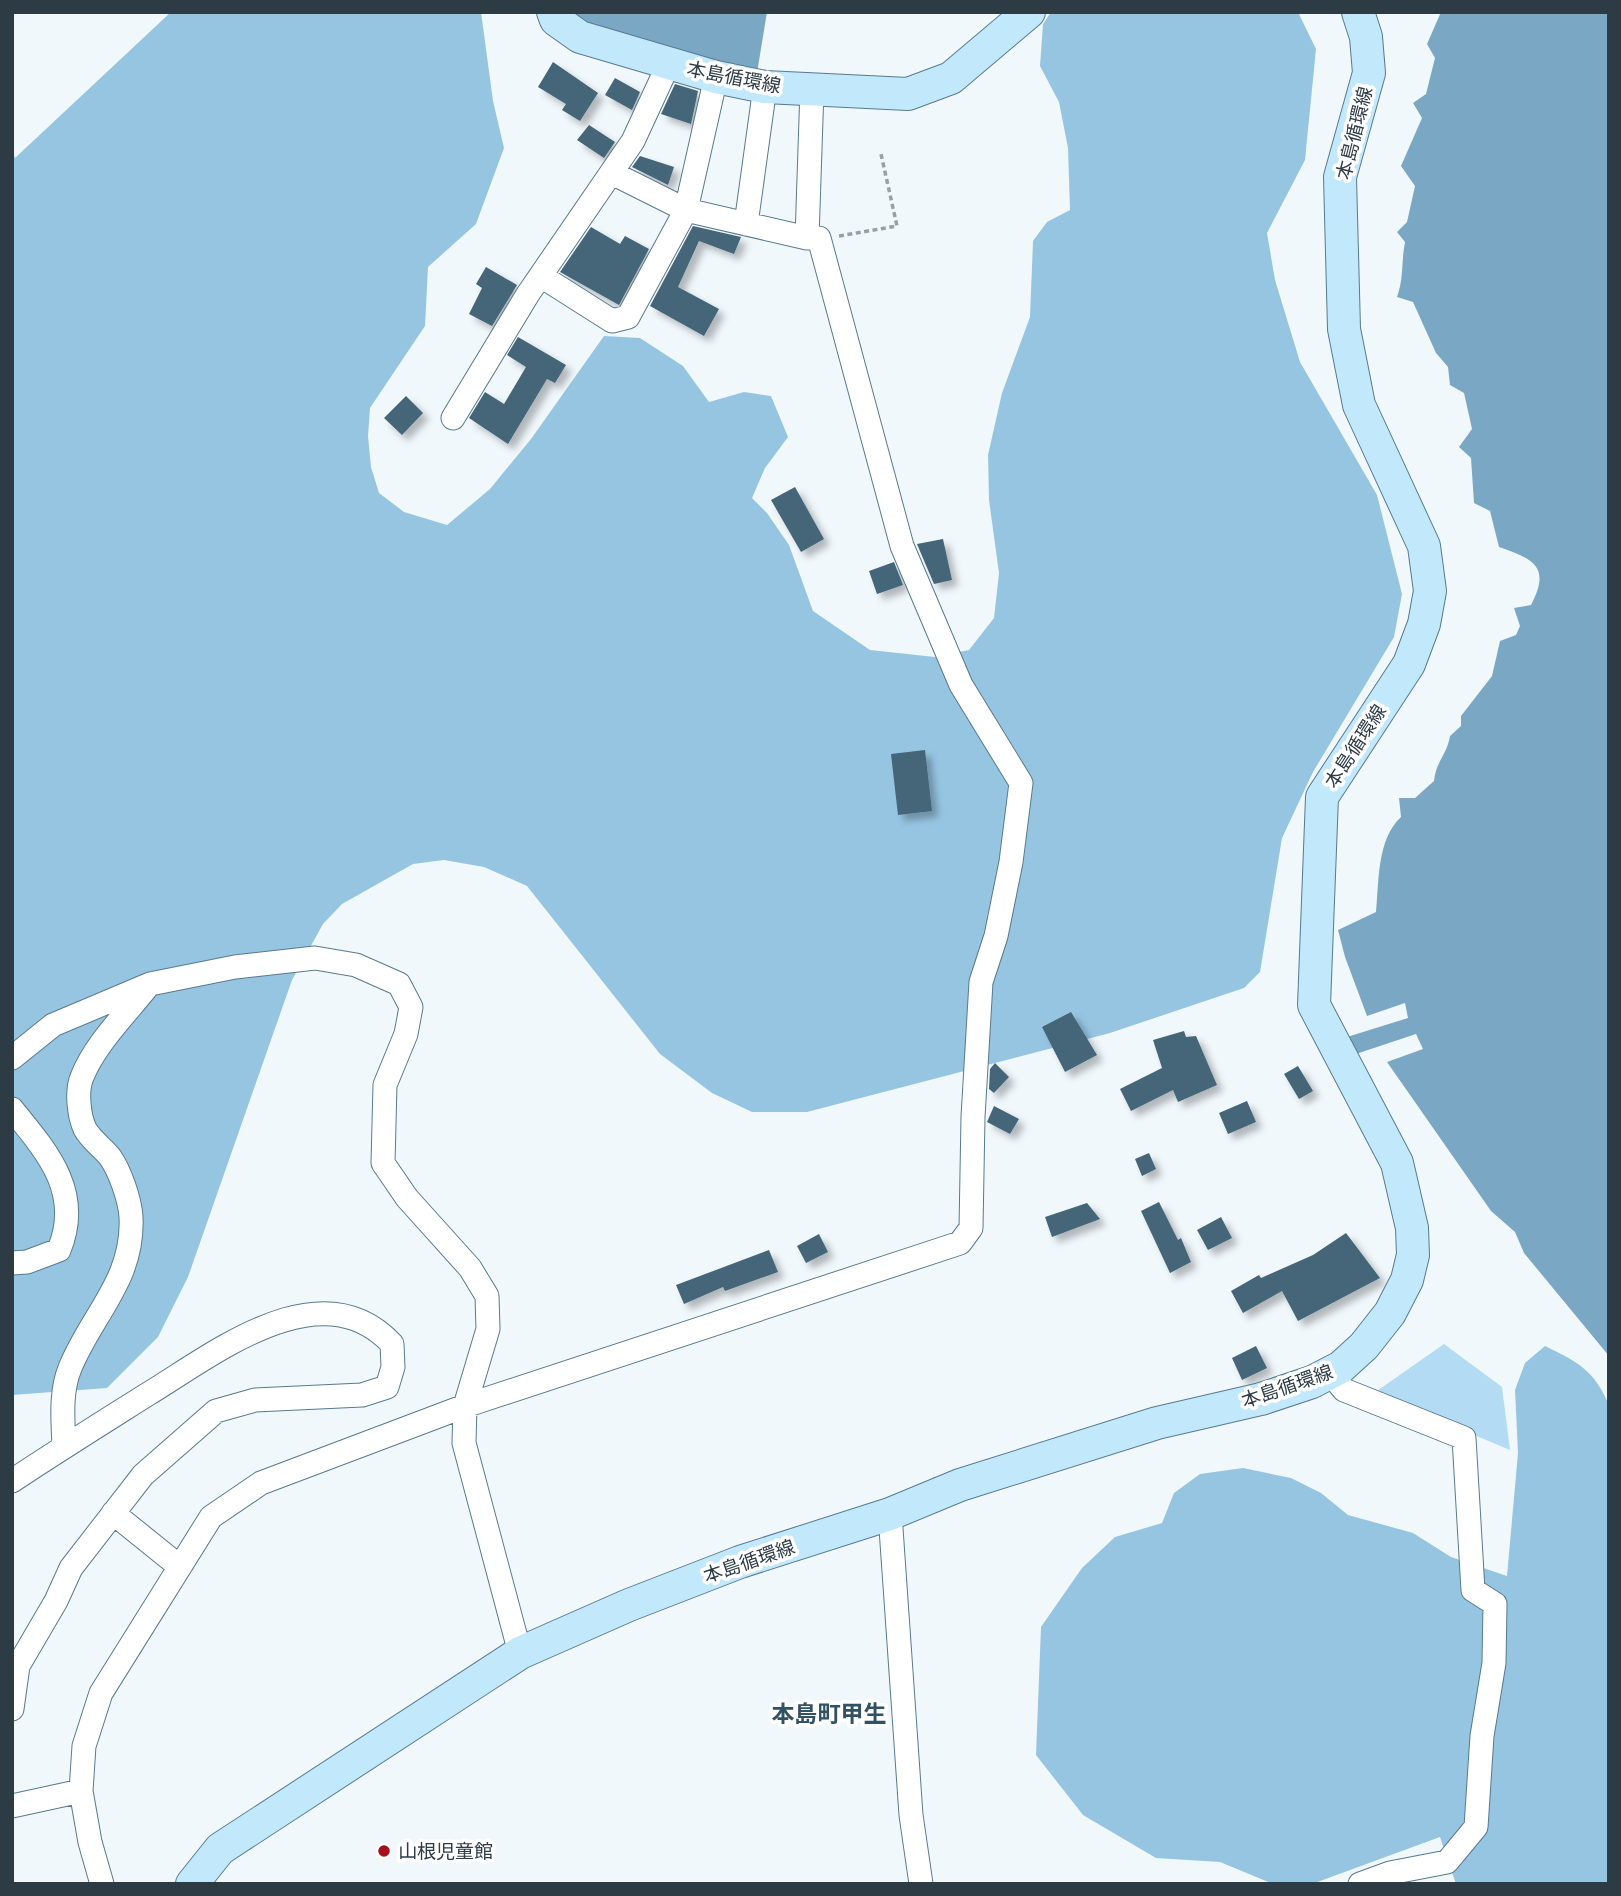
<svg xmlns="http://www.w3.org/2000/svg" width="1621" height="1896" viewBox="0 0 1621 1896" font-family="Helvetica,'Noto Sans JP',sans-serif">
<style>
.green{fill:#b3dbf3}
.forest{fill:#96c5e2}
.water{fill:#7aa8c4}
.building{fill:#446579;filter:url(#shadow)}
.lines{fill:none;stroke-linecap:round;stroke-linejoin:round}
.street-casing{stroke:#587a8e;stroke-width:25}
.secondary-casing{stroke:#587a8e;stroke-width:34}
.path{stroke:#96a0a6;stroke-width:3.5;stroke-dasharray:5 3.5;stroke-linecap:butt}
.street{stroke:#fff;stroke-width:23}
.secondary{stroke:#c2e8fb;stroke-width:32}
.poi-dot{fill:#a60f1b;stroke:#fff;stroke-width:2.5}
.labels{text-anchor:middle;stroke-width:7;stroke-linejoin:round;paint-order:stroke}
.street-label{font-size:19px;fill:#2d3b44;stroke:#fff}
.poi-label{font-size:19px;fill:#2d3b44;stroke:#fff;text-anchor:start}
.quarter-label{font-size:23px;font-weight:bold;fill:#315164;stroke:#fff}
</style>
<defs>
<filter id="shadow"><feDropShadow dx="6" dy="6" stdDeviation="3.5" flood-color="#0004"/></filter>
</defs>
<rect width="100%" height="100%" fill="#f1f8fc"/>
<!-- green -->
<path class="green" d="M 1444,1344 L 1502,1387 L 1510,1450 L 1374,1393 Z"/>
<!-- forest -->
<path class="forest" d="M 171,12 L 481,12 L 493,101 L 504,148 L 476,224 L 428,267 L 425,326 L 370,408 L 368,436 L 371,467 L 379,493 L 404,512 L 447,525 L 490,489 L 531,439 L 604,336 L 640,338 L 683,366 L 709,402 L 744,392 L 771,396 L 788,437 L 765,468 L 752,498 L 767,513 L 789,545 L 813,611 L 870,650 L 935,657 L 969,650 L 994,618 L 999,573 L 989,500 L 988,455 L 1002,393 L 1030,317 L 1033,241 L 1047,222 L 1070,210 L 1068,148 L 1059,102 L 1040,66 L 1043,24 L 1051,12 L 1298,12 L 1316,49 L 1305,160 L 1267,233 L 1275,280 L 1300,362 L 1377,495 L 1402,594 L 1394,637 L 1313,772 L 1282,838 L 1260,972 L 1244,988 L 1110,1033 L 807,1112 L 752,1112 L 712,1093 L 660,1054 L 527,886 L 484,867 L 444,860 L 413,864 L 342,904 L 323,924 L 292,980 L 188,1277 L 158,1337 L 107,1388 L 12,1395 L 12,151 L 15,158 Z
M 1545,1346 C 1578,1362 1594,1370 1609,1405 L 1609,1884 L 1456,1884 L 1440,1837 L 1312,1884 L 1273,1884 L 1220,1862 L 1156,1858 L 1083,1815 L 1036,1755 L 1041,1627 L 1082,1568 L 1115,1537 L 1162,1523 L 1174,1493 L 1200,1474 L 1243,1468 L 1291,1478 L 1321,1493 L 1348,1515 L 1413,1533 L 1451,1557 L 1507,1576 L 1518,1453 L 1515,1390 L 1525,1363 Z"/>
<!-- water -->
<path class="water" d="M 559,12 L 767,12 L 757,73 L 566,30 Z
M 1441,12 L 1609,12 L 1609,1356 L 1524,1253 L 1515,1232 L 1491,1211 L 1387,1062 L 1423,1049 L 1416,1034 L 1353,1055 L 1347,1037 L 1408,1018 L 1405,1003 L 1367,1016 L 1345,957 L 1338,930 L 1376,912 C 1379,881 1377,839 1401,817 L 1399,798 L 1415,798 L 1434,781 C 1436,761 1447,755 1450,736 L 1461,726 L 1461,716 L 1492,676 L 1500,641 L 1516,635 L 1520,626 L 1514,608 L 1531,605 C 1551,567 1534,559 1499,547 L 1490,511 L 1474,503 L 1471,458 L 1459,447 L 1472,429 L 1464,393 L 1450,385 L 1448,367 L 1436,353 L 1413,302 L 1397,297 C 1404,278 1401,262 1405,242 L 1397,232 L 1407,222 L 1415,186 L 1401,166 L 1422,118 L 1413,103 L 1426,94 L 1435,58 L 1427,44 Z"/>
<!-- building -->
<path class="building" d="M 553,62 L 598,93 L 580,121 L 562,110 L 566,104 L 538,87 Z
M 615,78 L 640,92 L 632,110 L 605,95 Z
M 675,84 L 698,91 L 691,124 L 661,114 Z
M 589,125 L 615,142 L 604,158 L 577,140 Z
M 640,156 L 674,167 L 668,185 L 632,167 Z
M 693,226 L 741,237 L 734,254 L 699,241 L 678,287 L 719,309 L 704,336 L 650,306 Z
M 591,227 L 620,244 L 625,236 L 649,249 L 619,305 L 560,272 Z
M 486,267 L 517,285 L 492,326 L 469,314 L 482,288 L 476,284 Z
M 518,337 L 566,365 L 555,383 L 547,379 L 508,444 L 469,418 L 485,392 L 504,404 L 526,367 L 507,355 Z
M 406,396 L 423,413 L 402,435 L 384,418 Z
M 795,487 L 824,539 L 801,552 L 771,500 Z
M 943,539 L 952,580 L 934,584 L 917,544 Z
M 894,562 L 903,585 L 877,594 L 869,571 Z
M 925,750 L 932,811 L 898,815 L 891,754 Z
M 1071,1012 L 1097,1055 L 1065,1072 L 1042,1027 Z
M 1184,1031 L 1186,1037 L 1196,1036 L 1217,1085 L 1178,1102 L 1173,1090 L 1131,1111 L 1120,1089 L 1162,1068 L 1153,1040 Z
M 995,1063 L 1009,1077 L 994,1093 L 989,1089 L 990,1069 Z
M 1298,1066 L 1313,1091 L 1299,1099 L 1284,1074 Z
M 1247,1101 L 1256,1122 L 1228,1134 L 1219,1113 Z
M 994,1106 L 1019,1119 L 1010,1134 L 987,1122 Z
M 1149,1153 L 1156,1169 L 1142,1176 L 1135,1159 Z
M 1159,1202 L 1178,1240 L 1181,1238 L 1191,1262 L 1170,1273 L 1141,1211 Z
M 1087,1203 L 1100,1219 L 1052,1237 L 1045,1217 Z
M 1221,1217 L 1232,1238 L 1208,1250 L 1197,1230 Z
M 1346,1233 L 1380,1278 L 1298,1321 L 1282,1291 L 1243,1313 L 1231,1291 L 1259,1275 L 1261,1278 L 1313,1255 Z
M 819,1234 L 828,1252 L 806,1263 L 797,1246 Z
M 769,1250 L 778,1272 L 725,1291 L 723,1287 L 684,1304 L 676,1285 Z
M 1256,1346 L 1267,1368 L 1242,1380 L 1232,1358 Z"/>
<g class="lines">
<defs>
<path id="street" d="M 746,224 L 765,87
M 807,238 L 812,89
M 541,276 L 612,321 L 628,317 L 686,210 L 612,173
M 453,418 L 528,294 L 633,141 L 669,63
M 12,1058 L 53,1025 L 150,984 L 235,967 L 315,958 L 356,965 L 399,984 L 411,1007 L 406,1034 L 385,1085 L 383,1163 L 407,1198 L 470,1268 L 487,1296 L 488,1329 L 465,1406 L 464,1443 L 520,1653
M 12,1109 C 47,1152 83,1192 59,1250 L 27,1262 L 12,1263
M 1330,1373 L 1344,1390 L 1464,1438 L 1473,1590 L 1495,1604 L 1494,1663 L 1482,1736 L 1476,1827 L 1447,1862 L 1390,1873 L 1360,1884
M 64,1447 C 63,1421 60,1392 70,1368 C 92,1314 134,1280 131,1217 C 130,1200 120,1171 110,1157 C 103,1148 91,1140 85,1129 C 79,1116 76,1091 82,1077 C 95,1044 126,1014 148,986
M 12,1481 C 57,1451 102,1423 148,1394 C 214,1354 321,1268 392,1344 L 393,1367 L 387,1387 L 362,1395 L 255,1400 L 216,1411 L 143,1475 L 71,1568 L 56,1601 L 18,1666 L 12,1709
M 113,1513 L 180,1567
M 890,1514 L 911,1815 L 921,1884
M 12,1806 L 81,1791
M 102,1884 L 90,1842 L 81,1791 L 84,1746 L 101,1693 L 211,1517 L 261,1483 L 465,1406 L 960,1243 L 971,1228 L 973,1117 L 981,982 L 996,936 L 1011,862 L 1021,783 L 961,685 L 902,546 L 819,238 L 807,238 L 686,210 L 716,77"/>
<path id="secondary" d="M 553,12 L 556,20 L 580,37 L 716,77 L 765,87 L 908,94 L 951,78 L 1029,12
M 192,1884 L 220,1849 L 520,1653 L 629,1605 L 740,1562 L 890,1514 L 960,1485 L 1157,1423 L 1261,1399 L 1312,1382 L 1341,1367 L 1364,1346 L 1390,1313 L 1407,1280 L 1413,1255 L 1412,1228 L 1397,1163 L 1314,1005 L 1322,797 L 1409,664 L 1424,624 L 1430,591 L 1424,546 L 1359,405 L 1344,329 L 1340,177 L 1369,73 L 1366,37 L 1358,12"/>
</defs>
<!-- street casing -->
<use href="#street" class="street-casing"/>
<!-- secondary casing -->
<use href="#secondary" class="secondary-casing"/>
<!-- path -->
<path class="path" d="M 839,236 L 897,226 L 881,154"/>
<!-- street -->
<use href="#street" class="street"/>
<!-- secondary -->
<use href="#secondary" class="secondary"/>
</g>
<!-- markers -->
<circle class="poi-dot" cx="384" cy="1851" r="7"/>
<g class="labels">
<!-- street labels -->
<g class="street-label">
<text transform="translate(734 77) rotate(11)" y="7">本島循環線</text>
<text transform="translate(1354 133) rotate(-76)" y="7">本島循環線</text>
<text transform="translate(1355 746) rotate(-57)" y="7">本島循環線</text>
<text transform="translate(1287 1386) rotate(-19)" y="7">本島循環線</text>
<text transform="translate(749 1561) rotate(-19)" y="7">本島循環線</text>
</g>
<!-- poi labels -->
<g class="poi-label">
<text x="398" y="1858">山根児童館</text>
</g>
<!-- quarter labels -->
<g class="quarter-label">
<text x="829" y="1722">本島町甲生</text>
</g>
</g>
<!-- border -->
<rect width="1621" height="1896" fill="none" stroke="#2d3b44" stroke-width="28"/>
</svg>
